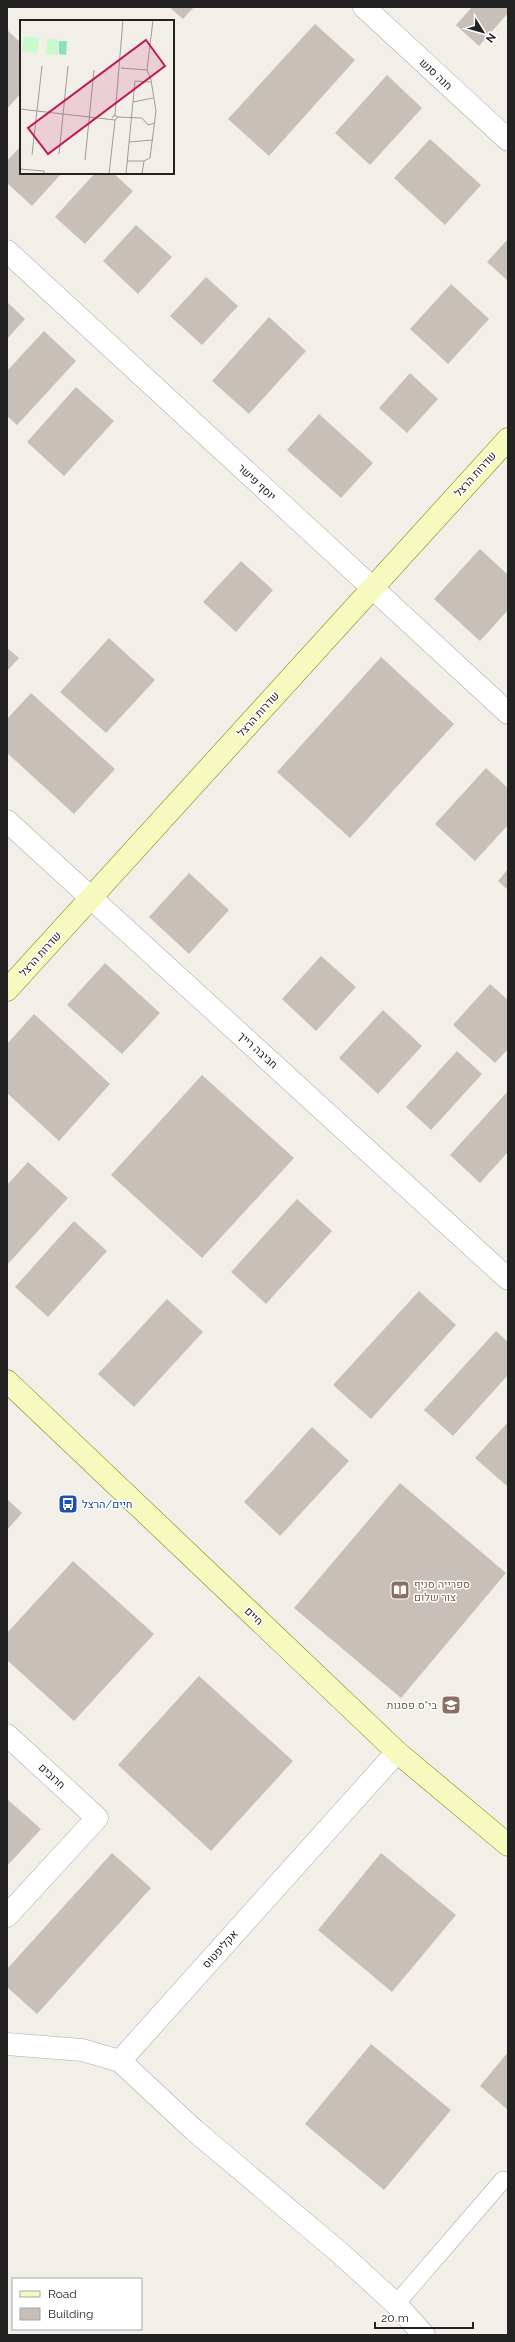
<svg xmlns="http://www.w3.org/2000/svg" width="515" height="2342" viewBox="0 0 515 2342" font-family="Raleway,Heebo,sans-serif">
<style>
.building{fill:#c7bfb8}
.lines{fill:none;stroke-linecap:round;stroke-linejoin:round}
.lane-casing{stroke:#a9a9a9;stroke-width:18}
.street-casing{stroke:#a9a9a9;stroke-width:23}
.secondary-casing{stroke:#707d05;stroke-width:23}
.lane{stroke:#fff;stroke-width:17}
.street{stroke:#fff;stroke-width:22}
.secondary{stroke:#f7fabf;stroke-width:22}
.labels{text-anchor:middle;stroke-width:3;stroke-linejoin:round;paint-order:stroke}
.street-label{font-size:11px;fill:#222;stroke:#fff}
.transit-label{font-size:11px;fill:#164399;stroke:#fff;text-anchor:start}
.education-label{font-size:11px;fill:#785e54;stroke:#fff;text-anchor:start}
.inset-road{fill:none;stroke:#9f9d99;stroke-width:1}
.view{fill:#c2185b;fill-opacity:0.15;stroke:#c2185b;stroke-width:2}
.inset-edge{fill:none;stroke:#222;stroke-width:2}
</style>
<rect width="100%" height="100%" fill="#f2efe9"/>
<!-- building -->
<path class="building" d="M 169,7 L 194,7 L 183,19 Z
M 472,7 L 508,7 L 508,13 L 479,46 L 456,25 Z
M 315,24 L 355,60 L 269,156 L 228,119 Z
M 7,30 L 21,43 L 21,93 L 7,109 Z
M 387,75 L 422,108 L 370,165 L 335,133 Z
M 430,139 L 481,185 L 445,225 L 394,178 Z
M 21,146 L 21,173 L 62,173 L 32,206 L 7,183 L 7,161 Z
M 95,173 L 113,173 L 133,191 L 85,244 L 55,217 Z
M 136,225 L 172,257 L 138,294 L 103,261 Z
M 508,239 L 508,281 L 487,262 Z
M 206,277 L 238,306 L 202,345 L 170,316 Z
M 451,284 L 489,319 L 448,364 L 410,329 Z
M 7,302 L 25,319 L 7,339 Z
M 269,317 L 306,351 L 249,414 L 212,381 Z
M 44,331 L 76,361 L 17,425 L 7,416 L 7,371 Z
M 410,373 L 438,399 L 407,433 L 379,408 Z
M 76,387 L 114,421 L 64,476 L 27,442 Z
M 319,414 L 373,463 L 341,498 L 287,450 Z
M 480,549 L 508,575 L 508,610 L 480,641 L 434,599 Z
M 241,561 L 273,590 L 236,632 L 203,602 Z
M 109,638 L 155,680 L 106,733 L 60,692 Z
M 7,648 L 19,658 L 7,671 Z
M 381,657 L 454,724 L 350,838 L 277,772 Z
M 31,693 L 115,769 L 74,814 L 7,753 L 7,719 Z
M 486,768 L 508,788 L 508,825 L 475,861 L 435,824 Z
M 508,869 L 508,890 L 498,881 Z
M 189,873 L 229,910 L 189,954 L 149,917 Z
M 321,956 L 356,987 L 316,1031 L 282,999 Z
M 105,963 L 160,1013 L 122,1054 L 67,1005 Z
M 490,984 L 508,1000 L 508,1049 L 495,1063 L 453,1025 Z
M 383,1010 L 422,1046 L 378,1094 L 339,1058 Z
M 34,1014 L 110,1084 L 59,1141 L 7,1093 L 7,1044 Z
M 457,1051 L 482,1074 L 431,1130 L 406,1107 Z
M 202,1075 L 294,1158 L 202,1258 L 111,1175 Z
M 508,1091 L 508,1152 L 480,1183 L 450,1155 Z
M 28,1162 L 68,1198 L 7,1265 L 7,1185 Z
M 297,1199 L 332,1231 L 266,1304 L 231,1272 Z
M 74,1221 L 107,1251 L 48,1317 L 15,1287 Z
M 419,1291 L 456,1325 L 371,1419 L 333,1385 Z
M 167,1299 L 203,1332 L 134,1407 L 98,1374 Z
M 496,1331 L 508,1342 L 508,1375 L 453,1436 L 424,1410 Z
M 508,1422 L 508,1487 L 475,1458 Z
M 312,1427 L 349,1461 L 280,1536 L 244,1502 Z
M 400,1483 L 506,1573 L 401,1698 L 294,1608 Z
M 7,1499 L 22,1513 L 7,1530 Z
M 73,1561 L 154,1634 L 74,1721 L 7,1660 L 7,1633 Z
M 199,1676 L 293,1761 L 211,1851 L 118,1765 Z
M 7,1799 L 41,1829 L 7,1866 Z
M 112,1853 L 151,1888 L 37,2014 L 7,1987 L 7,1969 Z
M 381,1853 L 456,1915 L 392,1992 L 318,1930 Z
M 371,2044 L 451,2110 L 384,2190 L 305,2124 Z
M 508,2052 L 508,2110 L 480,2086 Z"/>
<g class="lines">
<defs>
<path id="lane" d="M 396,2304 L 503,2180"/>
<path id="street" d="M 364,7 L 508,140
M 7,251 L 508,713
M 7,821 L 508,1279
M 7,1735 L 97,1818 L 7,1916
M 7,2044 L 82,2050 L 120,2061 L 194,2130 L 340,2253 L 396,2304 L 424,2335
M 120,2061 L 397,1752"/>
<path id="secondary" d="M 7,990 L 508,439
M 7,1381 L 397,1752 L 508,1845"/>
</defs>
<!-- lane casing -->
<use href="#lane" class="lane-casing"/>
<!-- street casing -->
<use href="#street" class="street-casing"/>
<!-- secondary casing -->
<use href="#secondary" class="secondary-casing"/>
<!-- lane -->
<use href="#lane" class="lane"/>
<!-- street -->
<use href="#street" class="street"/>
<!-- secondary -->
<use href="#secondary" class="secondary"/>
</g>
<!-- icons -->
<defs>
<symbol id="bus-square" viewBox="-11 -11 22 22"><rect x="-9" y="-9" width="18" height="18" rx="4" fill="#1a4fb4" stroke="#fff"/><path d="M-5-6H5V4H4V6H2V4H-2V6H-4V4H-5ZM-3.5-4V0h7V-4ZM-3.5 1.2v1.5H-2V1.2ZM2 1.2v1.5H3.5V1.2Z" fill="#fff"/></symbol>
<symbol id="library-square" viewBox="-11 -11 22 22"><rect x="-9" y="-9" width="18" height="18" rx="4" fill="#8d6e63" stroke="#fff"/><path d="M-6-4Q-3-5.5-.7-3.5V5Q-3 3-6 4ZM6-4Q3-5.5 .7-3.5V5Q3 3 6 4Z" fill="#fff"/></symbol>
<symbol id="school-square" viewBox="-11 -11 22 22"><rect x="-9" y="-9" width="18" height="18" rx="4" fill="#8d6e63" stroke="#fff"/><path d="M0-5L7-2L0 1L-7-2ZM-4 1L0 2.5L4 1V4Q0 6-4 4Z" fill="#fff"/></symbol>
</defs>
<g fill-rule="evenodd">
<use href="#bus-square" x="57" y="1493" width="22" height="22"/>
<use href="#library-square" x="389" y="1579" width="22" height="22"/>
<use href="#school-square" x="440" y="1694" width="22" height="22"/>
</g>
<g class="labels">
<!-- street labels -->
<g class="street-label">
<text transform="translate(436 74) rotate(43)" y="4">חנה סנש</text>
<text transform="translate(475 474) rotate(-48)" y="4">שדרות הרצל</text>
<text transform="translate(257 482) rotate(43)" y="4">יוסף פישר</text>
<text transform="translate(258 714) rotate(-48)" y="4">שדרות הרצל</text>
<text transform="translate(40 954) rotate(-48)" y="4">שדרות הרצל</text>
<text transform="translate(258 1050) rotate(42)" y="4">חביבה רייך</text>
<text transform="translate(254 1616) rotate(44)" y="4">חיים</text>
<text transform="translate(52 1776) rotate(43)" y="4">חרובים</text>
<text transform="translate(220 1949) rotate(-48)" y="4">אקליפטוס</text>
</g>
<!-- transit labels -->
<g class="transit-label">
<text x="82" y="1508">חיים/הרצל</text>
</g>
<!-- education labels -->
<g class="education-label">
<text x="414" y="1588">ספרייה סניף<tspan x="414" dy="13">צור שלום</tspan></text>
<text x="437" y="1709" text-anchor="end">בי"ס פסגות</text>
</g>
</g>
<!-- overview -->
<g transform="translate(20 20)">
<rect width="154" height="154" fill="#f2efe9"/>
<path d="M 4,16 L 19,18 L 17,33 L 2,31 ZM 27,19 L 39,20 L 38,35 L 26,34 Z" fill="#c8facc"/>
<path d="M 39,21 L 47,21 L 46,35 L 39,34 Z" fill="#88e0be"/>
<path class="inset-road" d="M 0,7 L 0,21M 101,48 L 127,50M 127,50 L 133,0M 113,82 L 133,78M 0,89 L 95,100 L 98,97 L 94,95 L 92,98M 95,95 L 103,0M 98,97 L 122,98 L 128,105 L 135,103M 109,122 L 133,120M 39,134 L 48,46M 12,135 L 22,46M 65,140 L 74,50M 107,141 L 124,141 L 130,138 L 136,91 L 131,60 L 127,50M 0,149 L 24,151 L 24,154M 89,154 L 95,100M 106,154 L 115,61 L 131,62M 122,154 L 124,141"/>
<path class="view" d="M 126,20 L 145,46 L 28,134 L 8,108 Z"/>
<rect width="154" height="154" class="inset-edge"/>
</g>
<!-- border -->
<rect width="515" height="2342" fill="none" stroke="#222222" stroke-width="16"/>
<!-- legend -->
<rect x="12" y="2278" width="130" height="52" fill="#ffffff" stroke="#a7a7a7"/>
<rect x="20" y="2291" width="20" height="6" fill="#f7fabf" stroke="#a7a7a7"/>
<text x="48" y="2298" font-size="12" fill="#222222">Road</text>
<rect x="20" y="2308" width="20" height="12" fill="#c7bfb8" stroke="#a7a7a7"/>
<text x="48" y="2318" font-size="12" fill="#222222">Building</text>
<!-- north arrow -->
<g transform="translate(483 32) rotate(127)" stroke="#ffffff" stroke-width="3" paint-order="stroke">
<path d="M0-3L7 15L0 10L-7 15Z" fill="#222222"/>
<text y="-6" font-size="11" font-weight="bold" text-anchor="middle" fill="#222222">N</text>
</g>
<!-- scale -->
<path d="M375 2322v6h98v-6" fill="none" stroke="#222222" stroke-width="2"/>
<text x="381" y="2322" font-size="12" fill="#222222" stroke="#ffffff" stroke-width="3" paint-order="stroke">20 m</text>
</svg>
